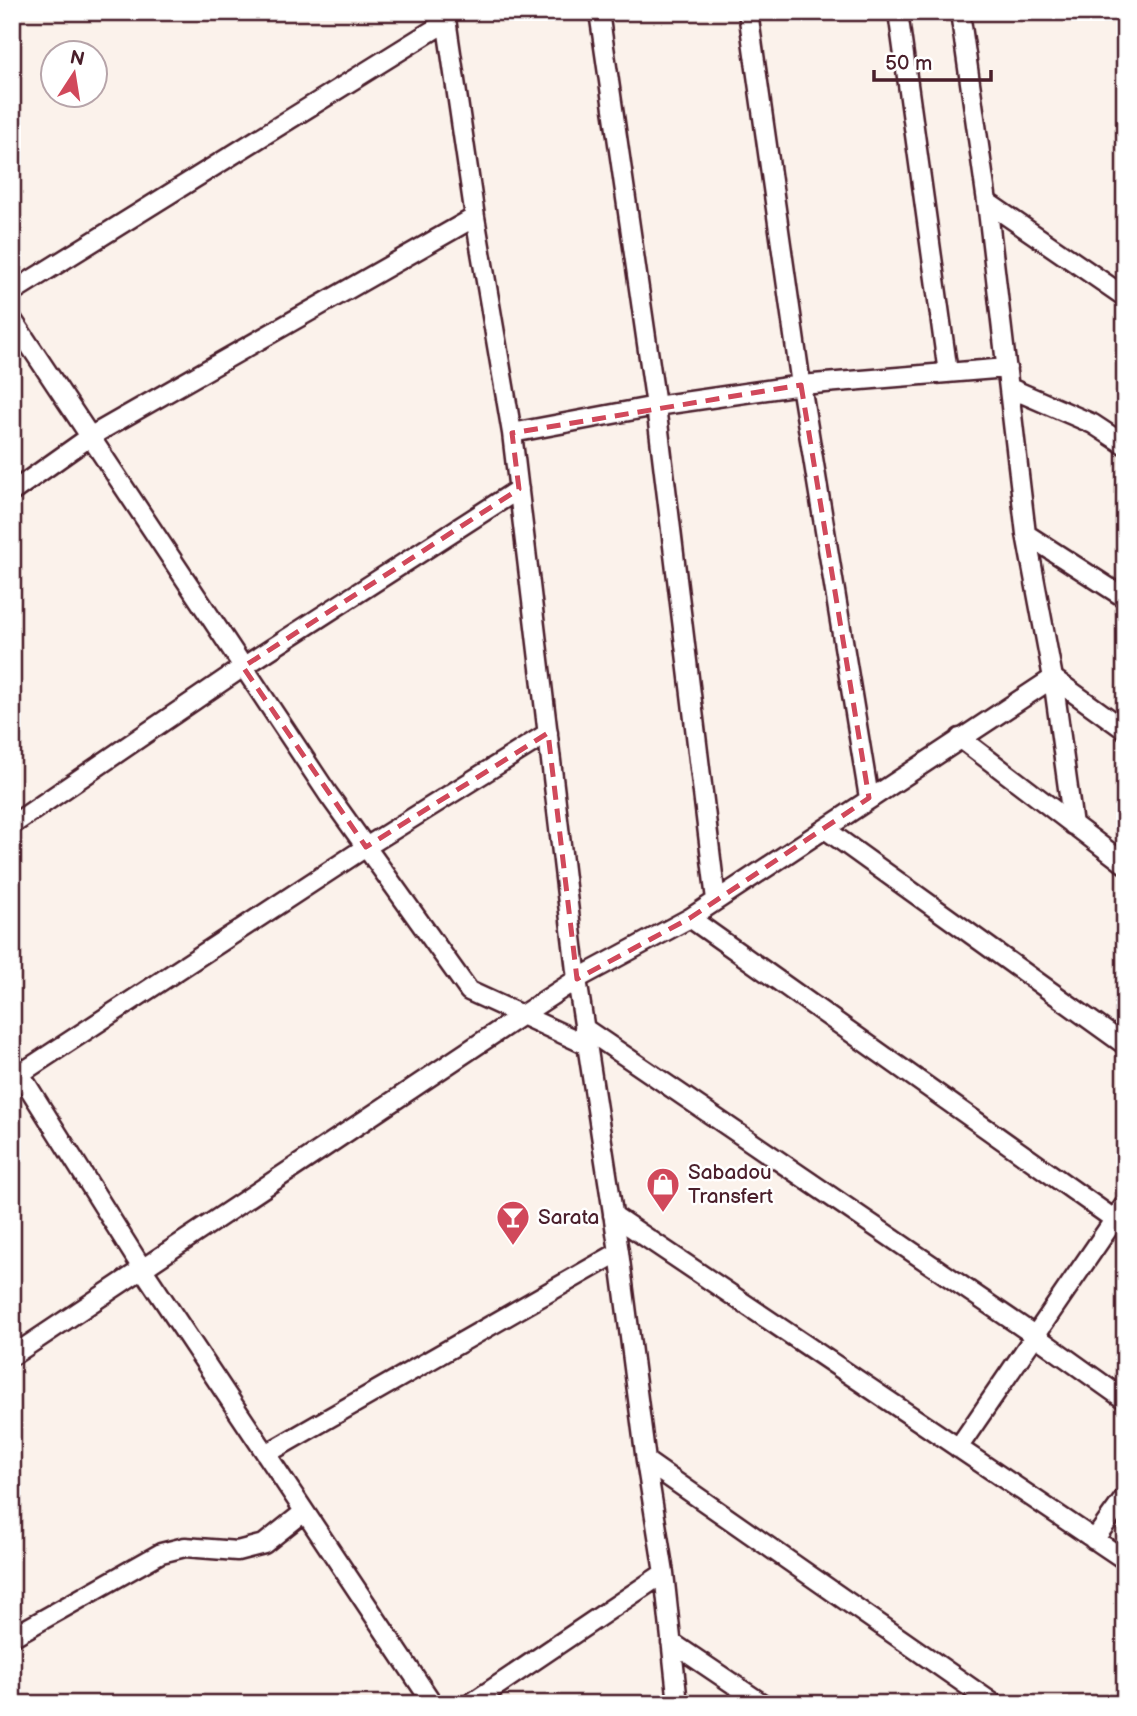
<svg xmlns="http://www.w3.org/2000/svg" width="1137" height="1716" viewBox="0 0 1137 1716" font-family="'Balsamiq Sans',sans-serif">
<style>
.lines{fill:none;stroke-linecap:round;stroke-linejoin:round}
.minor-casing{stroke:#4a1f2b;stroke-width:23}
.minor{stroke:#fff;stroke-width:18}
.marked{fill:none;stroke:#d1495b;stroke-width:5;stroke-dasharray:14 9;stroke-linejoin:round}
.labels{text-anchor:middle;stroke-width:5;stroke-linejoin:round;paint-order:stroke}
.poi-label{font-size:21px;fill:#4a1f2b;stroke:#fff;text-anchor:start}
</style>
<rect width="100%" height="100%" fill="#fbf2eb"/>
<filter id="ink" filterUnits="userSpaceOnUse"><feTurbulence type="fractalNoise" baseFrequency=".0143" numOctaves="2"/><feDisplacementMap in="SourceGraphic" scale="14" xChannelSelector="R" yChannelSelector="G"/><feConvolveMatrix kernelMatrix="1 2 1 2 8 2 1 2 1" color-interpolation-filters="sRGB"/></filter>
<g filter="url(#ink)">
<g class="lines">
<defs>
<path id="minor" d="M 445,12 L 475,217 L 512,433 L 577,979 L 619,1252 L 646,1461 L 664,1573 L 678,1704
M 599,12 L 656,406 L 716,900
M 748,12 L 801,385 L 869,798
M 898,12 L 948,373
M 960,12 L 987,202 L 1026,534 L 1053,678 L 1073,825
M 987,202 L 1125,297
M 12,292 L 446,22
M 12,319 L 328,794 L 469,991 L 587,1045
M 1010,388 L 1093,424 L 1125,445
M 512,433 L 656,406 L 801,385 L 1007,368
M 12,492 L 91,436 L 475,217
M 1026,534 L 1125,598
M 960,738 L 1125,864
M 12,825 L 243,667 L 519,489
M 825,829 L 1125,1045
M 690,918 L 1125,1227
M 584,1028 L 1034,1335 L 1125,1400
M 12,1061 L 142,1268 L 433,1704
M 12,1079 L 366,847 L 548,733
M 613,1215 L 1125,1560
M 12,1356 L 522,1015 L 577,979 L 690,918 L 1053,678 L 1125,730
M 958,1448 L 1125,1204
M 266,1454 L 619,1252
M 646,1461 L 994,1704
M 1094,1540 L 1125,1497
M 12,1637 L 161,1553 L 185,1547 L 237,1551 L 264,1544 L 304,1512
M 671,1642 L 763,1704
M 470,1704 L 664,1573"/>
</defs>
<!-- minor casing -->
<use href="#minor" class="minor-casing"/>
<!-- minor -->
<use href="#minor" class="minor"/>
</g>
</g>
<!-- marked area -->
<path class="marked" d="M 801,385 L 869,798 L 690,918 L 577,979 L 548,733 L 366,847 L 243,667 L 519,489 L 512,433 Z"/>
<!-- icons -->
<defs>
<symbol id="shop-pin" viewBox="-11 -11 22 30"><path d="M0 17L-7.5 6A9.5 9.5 0 1 1 7.5 6Z" fill="#d1495b" stroke="#fff"/><path d="M-5-2.5h2.3a2.7 3.5 0 0 1 5.4 0H5L5.5 6h-11ZM-1.5-2.5h3a1.5 2.3 0 0 0-3 0Z" fill="#fff"/></symbol>
<symbol id="bar-pin" viewBox="-11 -11 22 30"><path d="M0 17L-7.5 6A9.5 9.5 0 1 1 7.5 6Z" fill="#d1495b" stroke="#fff"/><path d="M-6-5H6L.8 .8V4.5H3.5V6h-7V4.5H-.8V.8Z" fill="#fff"/></symbol>
</defs>
<g fill-rule="evenodd">
<use href="#shop-pin" x="644" y="1165" width="38" height="52"/>
<use href="#bar-pin" x="494" y="1198" width="38" height="52"/>
</g>
<g class="labels">
<!-- poi labels -->
<g class="poi-label">
<text x="688" y="1179">Sabadou<tspan x="688" dy="24">Transfert</tspan></text>
<text x="538" y="1224">Sarata</text>
</g>
</g>
<!-- margin -->
<rect width="1137" height="1716" fill="none" stroke="#fff" stroke-width="42"/>
<rect x="21" y="21" width="1095" height="1674" fill="none" stroke="#4a1f2b" stroke-width="2.5" filter="url(#ink)"/>
<!-- north arrow -->
<g transform="translate(74 74) rotate(12)"><circle r="33" fill="#ffffff" stroke="#b7a5aa" stroke-width="2"/>
<path d="M0-5L12 26L0 18L-12 26Z" fill="#d1495b"/>
<text y="-10" font-size="19" font-weight="bold" text-anchor="middle" fill="#4a1f2b">N</text>
</g>
<!-- scale -->
<path d="M874 70v10h117v-10" fill="none" stroke="#4a1f2b" stroke-width="3.5"/>
<text x="885" y="70" font-size="21" fill="#4a1f2b" stroke="#ffffff" stroke-width="5" paint-order="stroke">50 m</text>
</svg>
